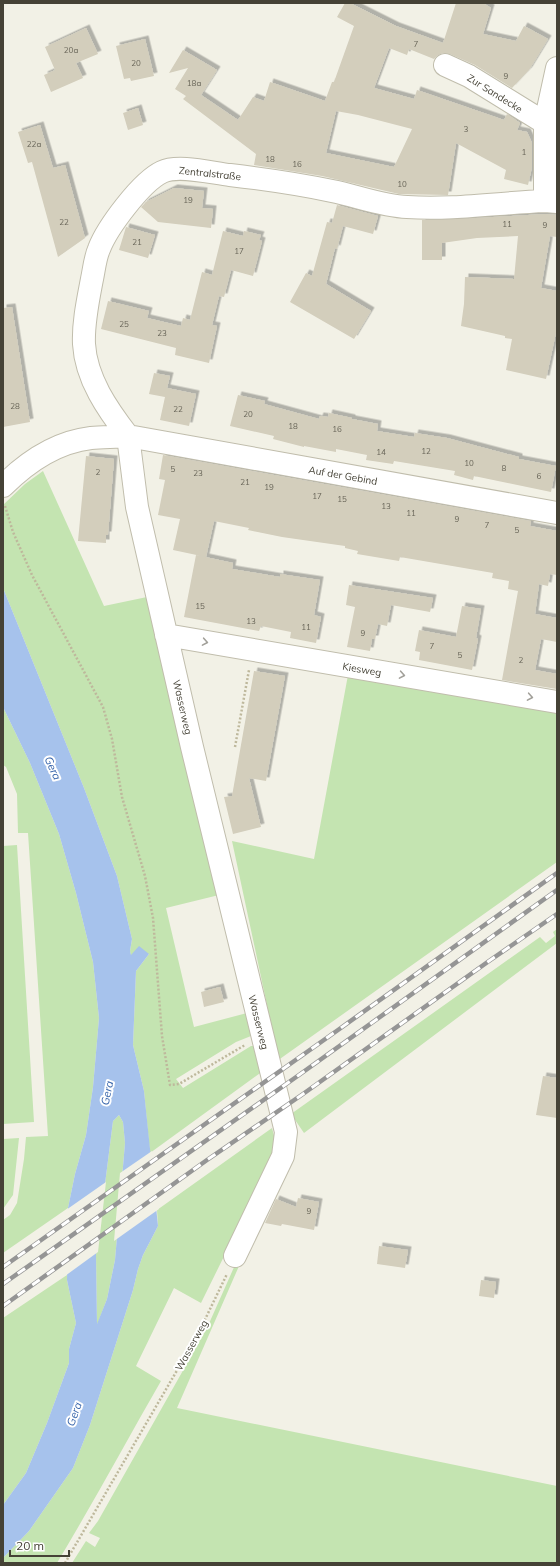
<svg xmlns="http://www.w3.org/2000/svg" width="560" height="1566" viewBox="0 0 560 1566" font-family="Mulish,sans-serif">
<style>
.green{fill:#c4e4b1}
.water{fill:#a6c2ec;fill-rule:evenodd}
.pier{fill:#f2f1e6}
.building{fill:#d3cebc;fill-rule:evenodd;filter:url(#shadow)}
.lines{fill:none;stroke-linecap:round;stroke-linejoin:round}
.minor-casing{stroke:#c0bdac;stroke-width:24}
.path{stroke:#beb89c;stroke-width:2.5;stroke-dasharray:2 2;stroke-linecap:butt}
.minor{stroke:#fff;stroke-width:22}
.rail-casing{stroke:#959595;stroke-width:4.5}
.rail{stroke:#fff;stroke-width:3;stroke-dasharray:9;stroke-linecap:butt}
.oneway{stroke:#a2a09a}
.labels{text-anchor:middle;stroke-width:4;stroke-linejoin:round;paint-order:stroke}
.number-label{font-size:8px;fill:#686558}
.street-label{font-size:10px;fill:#454236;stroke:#fff}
.water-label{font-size:11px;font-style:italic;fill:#3563aa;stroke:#fff}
</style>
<defs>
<filter id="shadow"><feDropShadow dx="3.5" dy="-3.5" stdDeviation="0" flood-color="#0004"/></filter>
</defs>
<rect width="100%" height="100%" fill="#f2f1e6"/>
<!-- green -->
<path class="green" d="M 43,471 L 104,606 L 147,597 L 219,895 L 166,908 L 194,1027 L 247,1013 L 251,1036 L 236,1042 L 176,1079 L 183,1088 L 251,1046 L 255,1046 L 263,1071 L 150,1153 L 144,1091 L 133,1045 L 136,971 L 149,954 L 131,956 L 130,951 L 132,939 L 117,876 L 84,788 L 3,588 L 3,505 L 25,484 Z
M 348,675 L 557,711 L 557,862 L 277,1061 L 267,1005 L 232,841 L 314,859 Z
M 3,707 L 30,763 L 59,834 L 76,893 L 93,962 L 99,1018 L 93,1087 L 86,1135 L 75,1174 L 68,1208 L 3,1253 L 3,1220 L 10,1215 L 17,1203 L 24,1159 L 26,1137 L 48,1136 L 28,833 L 18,833 L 17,794 L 6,767 L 3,765 Z
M 17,845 L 34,1122 L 3,1124 L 3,846 Z
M 557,929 L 557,943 L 304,1133 L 291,1114 L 540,937 L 546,943 L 555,936 L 553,932 Z
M 119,1115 L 123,1122 L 125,1143 L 115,1260 L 107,1299 L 97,1325 L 96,1255 L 113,1121 Z
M 272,1128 L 277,1147 L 274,1155 L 201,1303 L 174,1288 L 136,1366 L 161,1381 C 126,1442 93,1503 57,1563 L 3,1563 L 3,1558 L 29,1531 L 73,1468 L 90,1425 L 133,1290 L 138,1269 L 143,1255 L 158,1226 L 157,1210 Z
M 19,1138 L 13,1195 L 3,1209 L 3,1139 Z
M 235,1265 L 239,1266 L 177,1408 L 557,1486 L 557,1563 L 72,1563 L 86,1541 L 95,1547 L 100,1538 L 89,1533 L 98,1521 L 207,1328 Z
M 67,1275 L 67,1280 L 76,1323 L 69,1349 L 69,1363 L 47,1423 L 26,1473 L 3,1505 L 3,1318 Z"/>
<!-- water -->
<path class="water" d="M 3,588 L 84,788 L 117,876 L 132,939 L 130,951 L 131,955 L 139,946 L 149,954 L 136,971 L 133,1045 L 144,1091 L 158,1226 L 143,1255 L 138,1269 L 133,1290 L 90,1425 L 73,1468 L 29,1531 L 3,1558 L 3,1505 L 26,1473 L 47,1423 L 69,1363 L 69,1349 L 76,1323 L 67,1280 L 68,1208 L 75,1174 L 86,1135 L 93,1087 L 99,1018 L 93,962 L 76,893 L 59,834 L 30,763 L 3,707 ZM 119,1115 L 123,1122 L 125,1143 L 115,1260 L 107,1299 L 97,1324 L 96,1255 L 113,1121 Z"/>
<!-- pier -->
<path class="pier" d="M 152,1151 L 159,1209 L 114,1241 L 120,1173 Z
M 106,1182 L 98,1252 L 65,1276 L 66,1210 Z"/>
<!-- building -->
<path class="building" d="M 345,3 L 350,3 L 396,26 L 443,43 L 456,3 L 483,3 L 491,8 L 483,34 L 516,41 L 524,26 L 548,39 L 529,70 L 512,88 L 475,65 L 450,54 L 443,53 L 438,55 L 434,59 L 409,49 L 407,55 L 389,48 L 374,88 L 414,99 L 417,90 L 504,120 L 507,114 L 520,123 L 517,130 L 527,132 L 532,143 L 532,167 L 528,185 L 504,179 L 506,170 L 456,143 L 448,195 L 399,194 L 322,176 L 254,165 L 256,154 L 183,99 L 186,96 L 175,89 L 188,68 L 169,73 L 183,50 L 217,70 L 201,95 L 238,120 L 253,97 L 264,101 L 270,82 L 325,101 L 332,82 L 334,82 L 354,26 L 337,17 ZM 336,111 L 358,115 L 412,129 L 394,167 L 326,153 Z
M 86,28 L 98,54 L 76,63 L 83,78 L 51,92 L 44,75 L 55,70 L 45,47 Z
M 145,39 L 154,76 L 131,81 L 130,78 L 124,79 L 116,46 Z
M 138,108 L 143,125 L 128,130 L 123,113 Z
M 40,125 L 53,168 L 65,165 L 85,238 L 58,257 L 32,162 L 28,163 L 18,132 Z
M 174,188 L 204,191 L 202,208 L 213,209 L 211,228 L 158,222 L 141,207 L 146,202 Z
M 337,205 L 378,216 L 373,234 L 343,226 L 337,249 L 335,248 L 326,284 L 371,311 L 354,339 L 290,302 L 306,273 L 312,276 L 327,222 L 332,223 Z
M 545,214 L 557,215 L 557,237 L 550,236 L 541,288 L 557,291 L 557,328 L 546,379 L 506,370 L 512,339 L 505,338 L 505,336 L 461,326 L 464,304 L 465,277 L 514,279 L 518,236 L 477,238 L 442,243 L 442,260 L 422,260 L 422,220 L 459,219 Z
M 126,227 L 155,235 L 148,258 L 119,250 Z
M 223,231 L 243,236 L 244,231 L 261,235 L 259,240 L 262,241 L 253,276 L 231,270 L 224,297 L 219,296 L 212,325 L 217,326 L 209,363 L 175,355 L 176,348 L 101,329 L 108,301 L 149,311 L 147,318 L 181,326 L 183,318 L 190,320 L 202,272 L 212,275 Z
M 12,307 L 30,422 L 3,427 L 3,308 Z
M 154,373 L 170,376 L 167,388 L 196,394 L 189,426 L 160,420 L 165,397 L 149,394 Z
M 238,395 L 265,401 L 264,404 L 319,419 L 320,416 L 328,417 L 329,413 L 352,418 L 352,419 L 378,424 L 377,431 L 414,437 L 415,433 L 447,438 L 519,457 L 519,459 L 556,466 L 551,492 L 474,476 L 473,480 L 454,475 L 455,471 L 394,461 L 393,464 L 366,460 L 367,455 L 336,449 L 336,452 L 304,446 L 304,447 L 273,439 L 274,436 L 230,426 Z
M 163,455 L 531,521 L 530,526 L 557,531 L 557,575 L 550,574 L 548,586 L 539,584 L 535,614 L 557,618 L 557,642 L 541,639 L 535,670 L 557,674 L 557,689 L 502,680 L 518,591 L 508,589 L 509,581 L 492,578 L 493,573 L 400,557 L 399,561 L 357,554 L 358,551 L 345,548 L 345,546 L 282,537 L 248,530 L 249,528 L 214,521 L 206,557 L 173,550 L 180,519 L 158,515 L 165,480 L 159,479 Z
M 86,456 L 114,459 L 108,535 L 106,535 L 106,543 L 78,541 Z
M 196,555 L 233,563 L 232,569 L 280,577 L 280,574 L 320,580 L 314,615 L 321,617 L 316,643 L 290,638 L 291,632 L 261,626 L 259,631 L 184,617 Z
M 349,585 L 433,598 L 430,612 L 391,605 L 387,626 L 378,624 L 375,639 L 372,639 L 370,651 L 347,647 L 355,607 L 346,605 Z
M 462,606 L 481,609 L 476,638 L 478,639 L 472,670 L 419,660 L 420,652 L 415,651 L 419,630 L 456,637 Z
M 254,671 L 285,676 L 266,781 L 249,778 L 261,827 L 233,834 L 224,797 L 232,796 Z
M 220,987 L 224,1002 L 204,1007 L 201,992 Z
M 543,1076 L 557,1078 L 557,1118 L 536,1115 Z
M 298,1198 L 319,1202 L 314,1230 L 282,1224 L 281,1226 L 265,1223 L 276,1199 L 296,1207 Z
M 379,1246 L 408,1250 L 405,1268 L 377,1264 Z
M 481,1280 L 496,1282 L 494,1298 L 479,1296 Z"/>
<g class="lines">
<defs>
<path id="minor" d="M 445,65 L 469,76 L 545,123
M 545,201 L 545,123 L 557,68
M 128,436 L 137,507 L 192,747 L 286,1132 L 283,1156 L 235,1256
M 128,436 C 108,410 86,379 84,344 C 83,323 88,300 92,279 C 94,270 95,258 99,249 C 107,228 141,182 162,172 C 178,164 212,173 230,175 C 264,179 299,184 332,191 C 357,196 382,206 407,207 C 452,210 499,203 545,201 L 557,202
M 3,486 C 27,462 57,442 91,438 C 103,437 116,437 128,436 L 557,513
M 166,635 L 557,702"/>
</defs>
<!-- minor casing -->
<use href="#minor" class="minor-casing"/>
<!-- path -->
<path class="path" d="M 5,506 L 13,532 L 32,575 L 103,707 L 112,739 L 122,797 L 145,876 L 153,918 L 162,1036 L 170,1085 L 179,1084 L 245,1045
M 235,747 L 249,670
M 65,1563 L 197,1336 L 227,1274"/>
<!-- minor -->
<use href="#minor" class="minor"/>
<defs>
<path id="rail" d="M 3,1267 L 338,1030 L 557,873
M 3,1284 L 299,1075 L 557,890
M 3,1306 L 207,1160 L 303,1094 L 489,961 L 557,914"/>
</defs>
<!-- rail casing -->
<use href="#rail" class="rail-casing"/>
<!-- rail -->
<use href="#rail" class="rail"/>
</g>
<!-- one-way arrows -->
<defs><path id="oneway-chevron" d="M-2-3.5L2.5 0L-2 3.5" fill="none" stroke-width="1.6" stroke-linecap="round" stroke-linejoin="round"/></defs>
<g class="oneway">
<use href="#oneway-chevron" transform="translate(205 642) rotate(10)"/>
<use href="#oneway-chevron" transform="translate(402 675) rotate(10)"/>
<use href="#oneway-chevron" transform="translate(530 697) rotate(10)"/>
</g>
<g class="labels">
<!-- number labels -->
<g class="number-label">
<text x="416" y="47">7</text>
<text x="71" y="53">20a</text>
<text x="136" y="66">20</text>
<text x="506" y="79">9</text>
<text x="194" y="86">18a</text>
<text x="466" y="132">3</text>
<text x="34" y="147">22a</text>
<text x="524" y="155">1</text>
<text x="270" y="162">18</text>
<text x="297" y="167">16</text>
<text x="402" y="187">10</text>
<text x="188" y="203">19</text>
<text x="64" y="225">22</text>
<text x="507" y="227">11</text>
<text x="545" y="228">9</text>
<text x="137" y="245">21</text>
<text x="239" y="254">17</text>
<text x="124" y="327">25</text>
<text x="162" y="336">23</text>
<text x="15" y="409">28</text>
<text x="178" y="412">22</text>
<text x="248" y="417">20</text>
<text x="293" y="429">18</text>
<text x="337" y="432">16</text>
<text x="426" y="454">12</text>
<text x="381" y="455">14</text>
<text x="469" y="466">10</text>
<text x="504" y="471">8</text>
<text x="173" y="472">5</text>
<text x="98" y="475">2</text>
<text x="198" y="476">23</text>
<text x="539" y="479">6</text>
<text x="245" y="485">21</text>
<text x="269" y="490">19</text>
<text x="317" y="499">17</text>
<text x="342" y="502">15</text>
<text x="386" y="509">13</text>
<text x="411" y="516">11</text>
<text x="457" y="522">9</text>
<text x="487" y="528">7</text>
<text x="517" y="533">5</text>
<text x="200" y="609">15</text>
<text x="251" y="624">13</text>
<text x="306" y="630">11</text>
<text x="363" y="636">9</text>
<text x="432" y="649">7</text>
<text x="460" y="658">5</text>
<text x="521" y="663">2</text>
<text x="309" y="1214">9</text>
</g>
<!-- street labels -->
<g class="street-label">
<text transform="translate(495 93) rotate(32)" y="4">Zur Sandecke</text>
<text transform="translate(210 173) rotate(6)" y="4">Zentralstraße</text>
<text transform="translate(343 475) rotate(10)" y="4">Auf der Gebind</text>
<text transform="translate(362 669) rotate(10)" y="4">Kiesweg</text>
<text transform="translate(183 707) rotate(77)" y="4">Wasserweg</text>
<text transform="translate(259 1022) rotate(76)" y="4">Wasserweg</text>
<text transform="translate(191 1345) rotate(-61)" y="4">Wasserweg</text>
</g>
<!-- water labels -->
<g class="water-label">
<text transform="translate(53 768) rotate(66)" y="4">Gera</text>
<text transform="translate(107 1093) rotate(-79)" y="4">Gera</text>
<text transform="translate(74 1414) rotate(-71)" y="4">Gera</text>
</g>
</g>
<!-- border -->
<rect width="560" height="1566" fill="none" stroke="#454236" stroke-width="8"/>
<!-- scale -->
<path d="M10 1550v6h59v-6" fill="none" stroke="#454236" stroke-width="2"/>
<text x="16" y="1550" font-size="12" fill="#454236" stroke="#ffffff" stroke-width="3" paint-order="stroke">20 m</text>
</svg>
